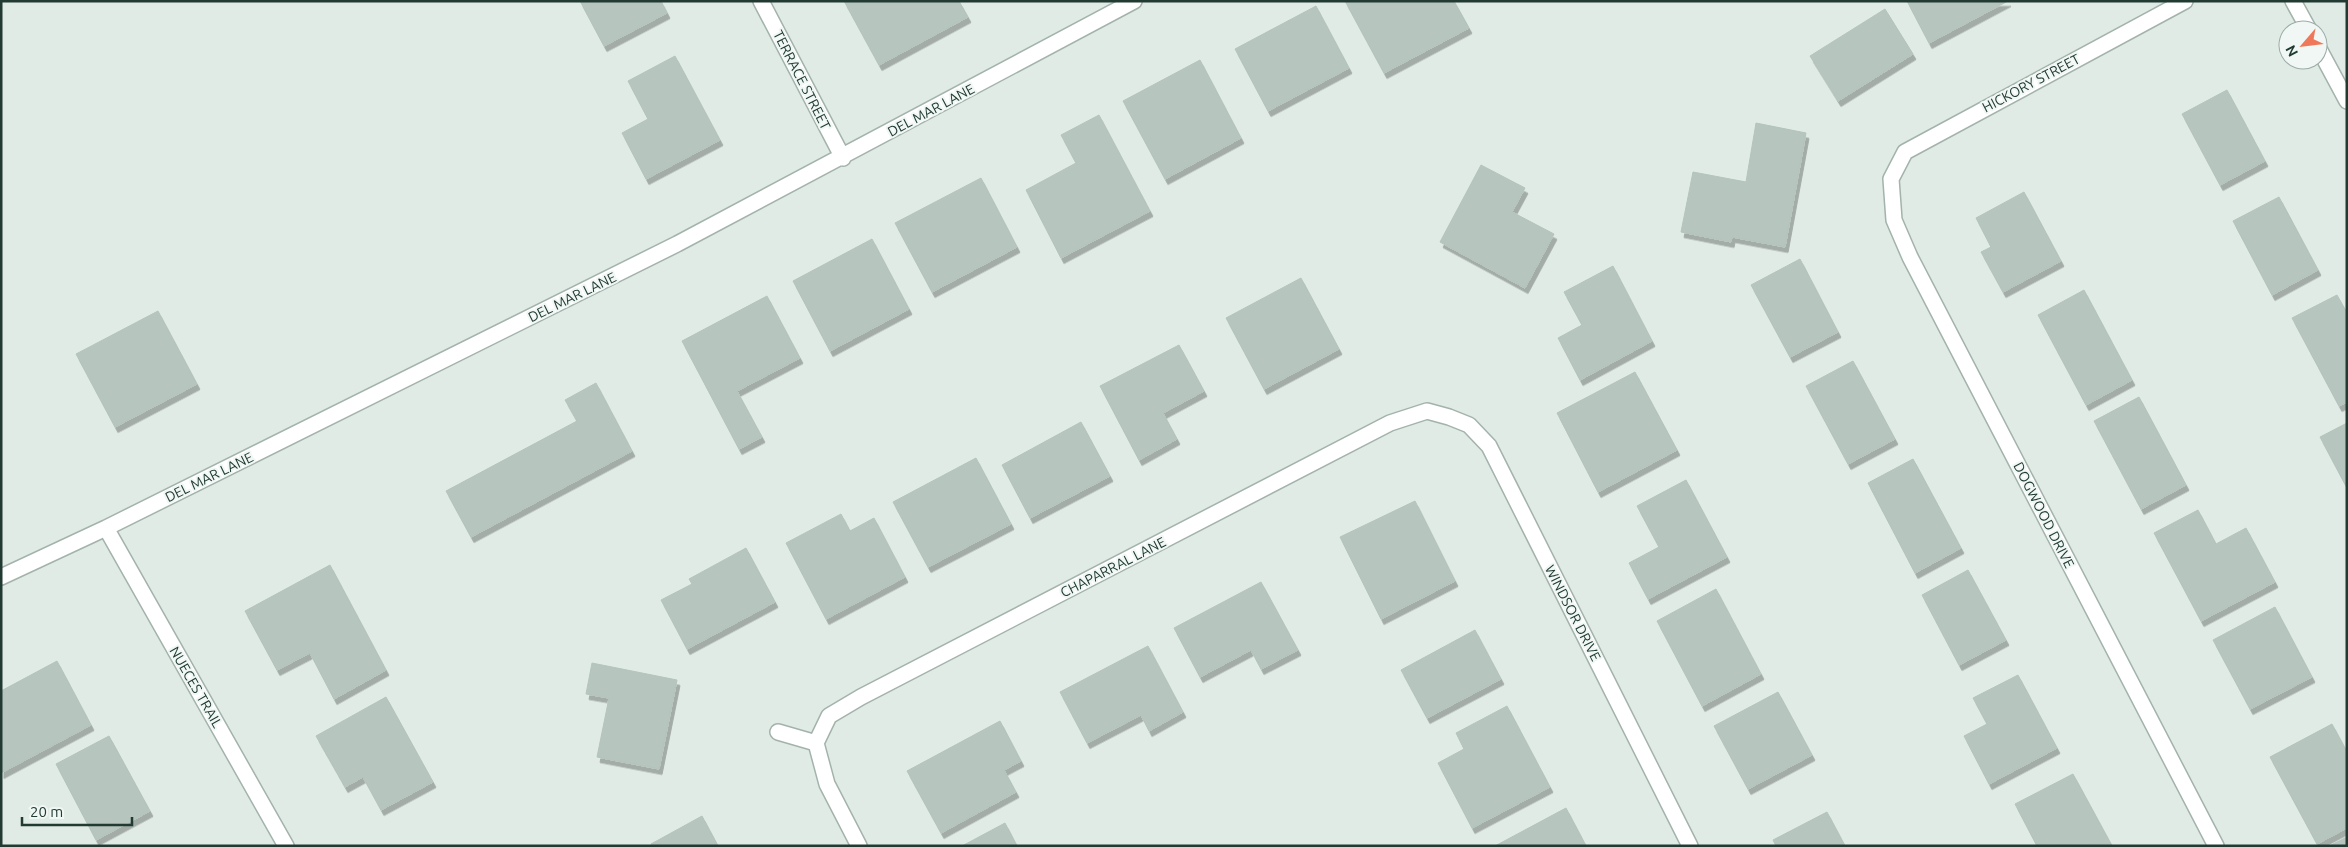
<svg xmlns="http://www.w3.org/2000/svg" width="2348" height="847" viewBox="0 0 2348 847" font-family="Ubuntu,sans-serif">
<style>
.building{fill:#b6c5be;stroke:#b3c4bc;filter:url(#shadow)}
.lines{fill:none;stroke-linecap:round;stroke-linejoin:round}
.street-casing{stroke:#a3b3ac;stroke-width:18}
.street{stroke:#fff;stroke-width:15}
.labels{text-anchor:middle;stroke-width:4;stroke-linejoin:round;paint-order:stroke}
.street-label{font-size:14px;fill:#213b33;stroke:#f0f7f4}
</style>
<defs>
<filter id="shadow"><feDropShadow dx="3" dy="5.5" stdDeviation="0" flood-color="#0004"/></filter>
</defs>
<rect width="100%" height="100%" fill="#e0ebe5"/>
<!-- building -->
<path class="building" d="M 580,1 L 661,1 L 667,13 L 604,46 Z
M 844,1 L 959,1 L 968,17 L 879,65 Z
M 1345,1 L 1454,1 L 1469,28 L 1384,73 Z
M 1907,1 L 2008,1 L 1929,43 Z
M 1316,6 L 1349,68 L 1268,111 L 1235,49 Z
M 1885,9 L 1913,54 L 1838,101 L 1810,56 Z
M 675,56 L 720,140 L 646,179 L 622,133 L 648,119 L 628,81 Z
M 1200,60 L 1241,138 L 1165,179 L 1123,101 Z
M 2227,90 L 2265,161 L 2220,185 L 2182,114 Z
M 1099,115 L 1150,211 L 1061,258 L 1026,190 L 1076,163 L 1061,135 Z
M 1756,123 L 1806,133 L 1785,247 L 1732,237 L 1731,242 L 1681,232 L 1693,172 L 1746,182 Z
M 1481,165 L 1525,188 L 1512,212 L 1554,234 L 1525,288 L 1440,242 Z
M 981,178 L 1017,247 L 932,292 L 895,223 Z
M 2024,192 L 2061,261 L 2003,292 L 1981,252 L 1991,247 L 1976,218 Z
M 2279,197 L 2318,270 L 2272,295 L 2233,221 Z
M 872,239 L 909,309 L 830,351 L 793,281 Z
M 1800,259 L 1838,332 L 1790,357 L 1751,285 Z
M 1613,266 L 1652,341 L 1580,380 L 1558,338 L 1582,325 L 1564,292 Z
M 1301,278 L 1339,349 L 1264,389 L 1226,318 Z
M 2084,290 L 2132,380 L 2086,405 L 2038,315 Z
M 2337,295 L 2347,313 L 2347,402 L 2339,406 L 2292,318 Z
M 767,296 L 800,358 L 737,391 L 762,437 L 739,449 L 682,341 Z
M 158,311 L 197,384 L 115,427 L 76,354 Z
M 1179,345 L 1204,391 L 1163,413 L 1177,439 L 1139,460 L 1100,386 Z
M 1853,361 L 1895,439 L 1848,464 L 1806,386 Z
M 1635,372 L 1677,450 L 1598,492 L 1557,413 Z
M 596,383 L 632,451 L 471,537 L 446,491 L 577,421 L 565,400 Z
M 2139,397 L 2186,485 L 2141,509 L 2094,421 Z
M 1081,422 L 1110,476 L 1030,518 L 1002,465 Z
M 2347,423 L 2347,488 L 2320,437 Z
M 976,458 L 1011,524 L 928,567 L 893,502 Z
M 1913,459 L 1961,548 L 1915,573 L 1868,483 Z
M 1686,480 L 1727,557 L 1648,599 L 1629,563 L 1659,547 L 1637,506 Z
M 1415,501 L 1455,581 L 1381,619 L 1340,537 Z
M 2198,510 L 2216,544 L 2246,528 L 2275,582 L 2201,621 L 2154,533 Z
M 841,514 L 850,531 L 874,518 L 905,577 L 826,619 L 786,543 Z
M 746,548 L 775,602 L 687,649 L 661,600 L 692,584 L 689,579 Z
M 330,565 L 386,670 L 334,699 L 310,653 L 277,670 L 245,611 Z
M 1968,570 L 2006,640 L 1959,665 L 1922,595 Z
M 1261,582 L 1298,650 L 1261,669 L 1251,650 L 1200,677 L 1174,628 Z
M 1716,589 L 1761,674 L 1702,706 L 1657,621 Z
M 2275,607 L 2312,677 L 2250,709 L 2213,640 Z
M 1475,630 L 1501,679 L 1427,718 L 1401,670 Z
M 1148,646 L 1183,712 L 1149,731 L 1141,715 L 1087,743 L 1060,692 Z
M 57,661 L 91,725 L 1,773 L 1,691 Z
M 592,663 L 677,680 L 659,769 L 597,757 L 609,698 L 586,694 Z
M 2018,675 L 2057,748 L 1989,784 L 1964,736 L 1987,724 L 1973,698 Z
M 1778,692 L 1812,755 L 1748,789 L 1714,726 Z
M 386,697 L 433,782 L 381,810 L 363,777 L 345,787 L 316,736 Z
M 1507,706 L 1550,787 L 1472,828 L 1438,763 L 1464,749 L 1456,733 Z
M 1000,721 L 1021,761 L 1004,770 L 1016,792 L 941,833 L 907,771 Z
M 2332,724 L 2347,752 L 2347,828 L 2317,844 L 2270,757 Z
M 109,736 L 150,811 L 96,840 L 56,764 Z
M 2073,774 L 2111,844 L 2037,846 L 2015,804 Z
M 1566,808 L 1586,846 L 1495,846 Z
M 1827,812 L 1845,846 L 1776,846 L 1773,840 Z
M 702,816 L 718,846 L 652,846 L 651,844 Z
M 1005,823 L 1017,846 L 962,846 Z
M 2347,837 L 2347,846 L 2329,846 Z"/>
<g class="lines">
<defs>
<path id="street" d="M 761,1 L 843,158
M 2185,1 L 1905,152 L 1891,179 L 1894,220 L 1910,257 L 2216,846
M 2293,1 L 2309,30
M 2318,47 L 2347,101
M 106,528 L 286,846
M 1,577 L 106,528 L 677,244 L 1134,1
M 778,732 L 816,743 L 827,784 L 859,846
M 816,743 L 829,716 L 861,697 L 1390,423 L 1427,411 L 1449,417 L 1469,425 L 1489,446 L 1690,846"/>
</defs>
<!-- street casing -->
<use href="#street" class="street-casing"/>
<!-- street -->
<use href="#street" class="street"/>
</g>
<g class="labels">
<!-- street labels -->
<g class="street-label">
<text transform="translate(802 80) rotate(63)" y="5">TERRACE STREET</text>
<text transform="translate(2031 83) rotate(-28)" y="5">HICKORY STREET</text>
<text transform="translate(931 110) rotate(-28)" y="5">DEL MAR LANE</text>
<text transform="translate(572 297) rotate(-26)" y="5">DEL MAR LANE</text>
<text transform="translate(209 477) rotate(-26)" y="5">DEL MAR LANE</text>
<text transform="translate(2044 515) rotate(63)" y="5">DOGWOOD DRIVE</text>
<text transform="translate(1113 567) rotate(-27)" y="5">CHAPARRAL LANE</text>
<text transform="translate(1573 613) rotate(63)" y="5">WINDSOR DRIVE</text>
<text transform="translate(196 687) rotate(60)" y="5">NUECES TRAIL</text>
</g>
</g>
<!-- border -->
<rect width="2348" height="847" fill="none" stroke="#213b33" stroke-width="5"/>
<!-- north arrow -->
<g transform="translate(2303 45) rotate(242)"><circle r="24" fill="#f0f7f4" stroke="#9daca7"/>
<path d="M0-4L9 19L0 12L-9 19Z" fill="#ef785a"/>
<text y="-8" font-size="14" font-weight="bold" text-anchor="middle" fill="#213b33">N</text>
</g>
<!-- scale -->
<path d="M22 817v8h110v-8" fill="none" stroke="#213b33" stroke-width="2.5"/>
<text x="30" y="817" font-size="15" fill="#213b33" stroke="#f0f7f4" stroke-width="4" paint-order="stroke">20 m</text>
</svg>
